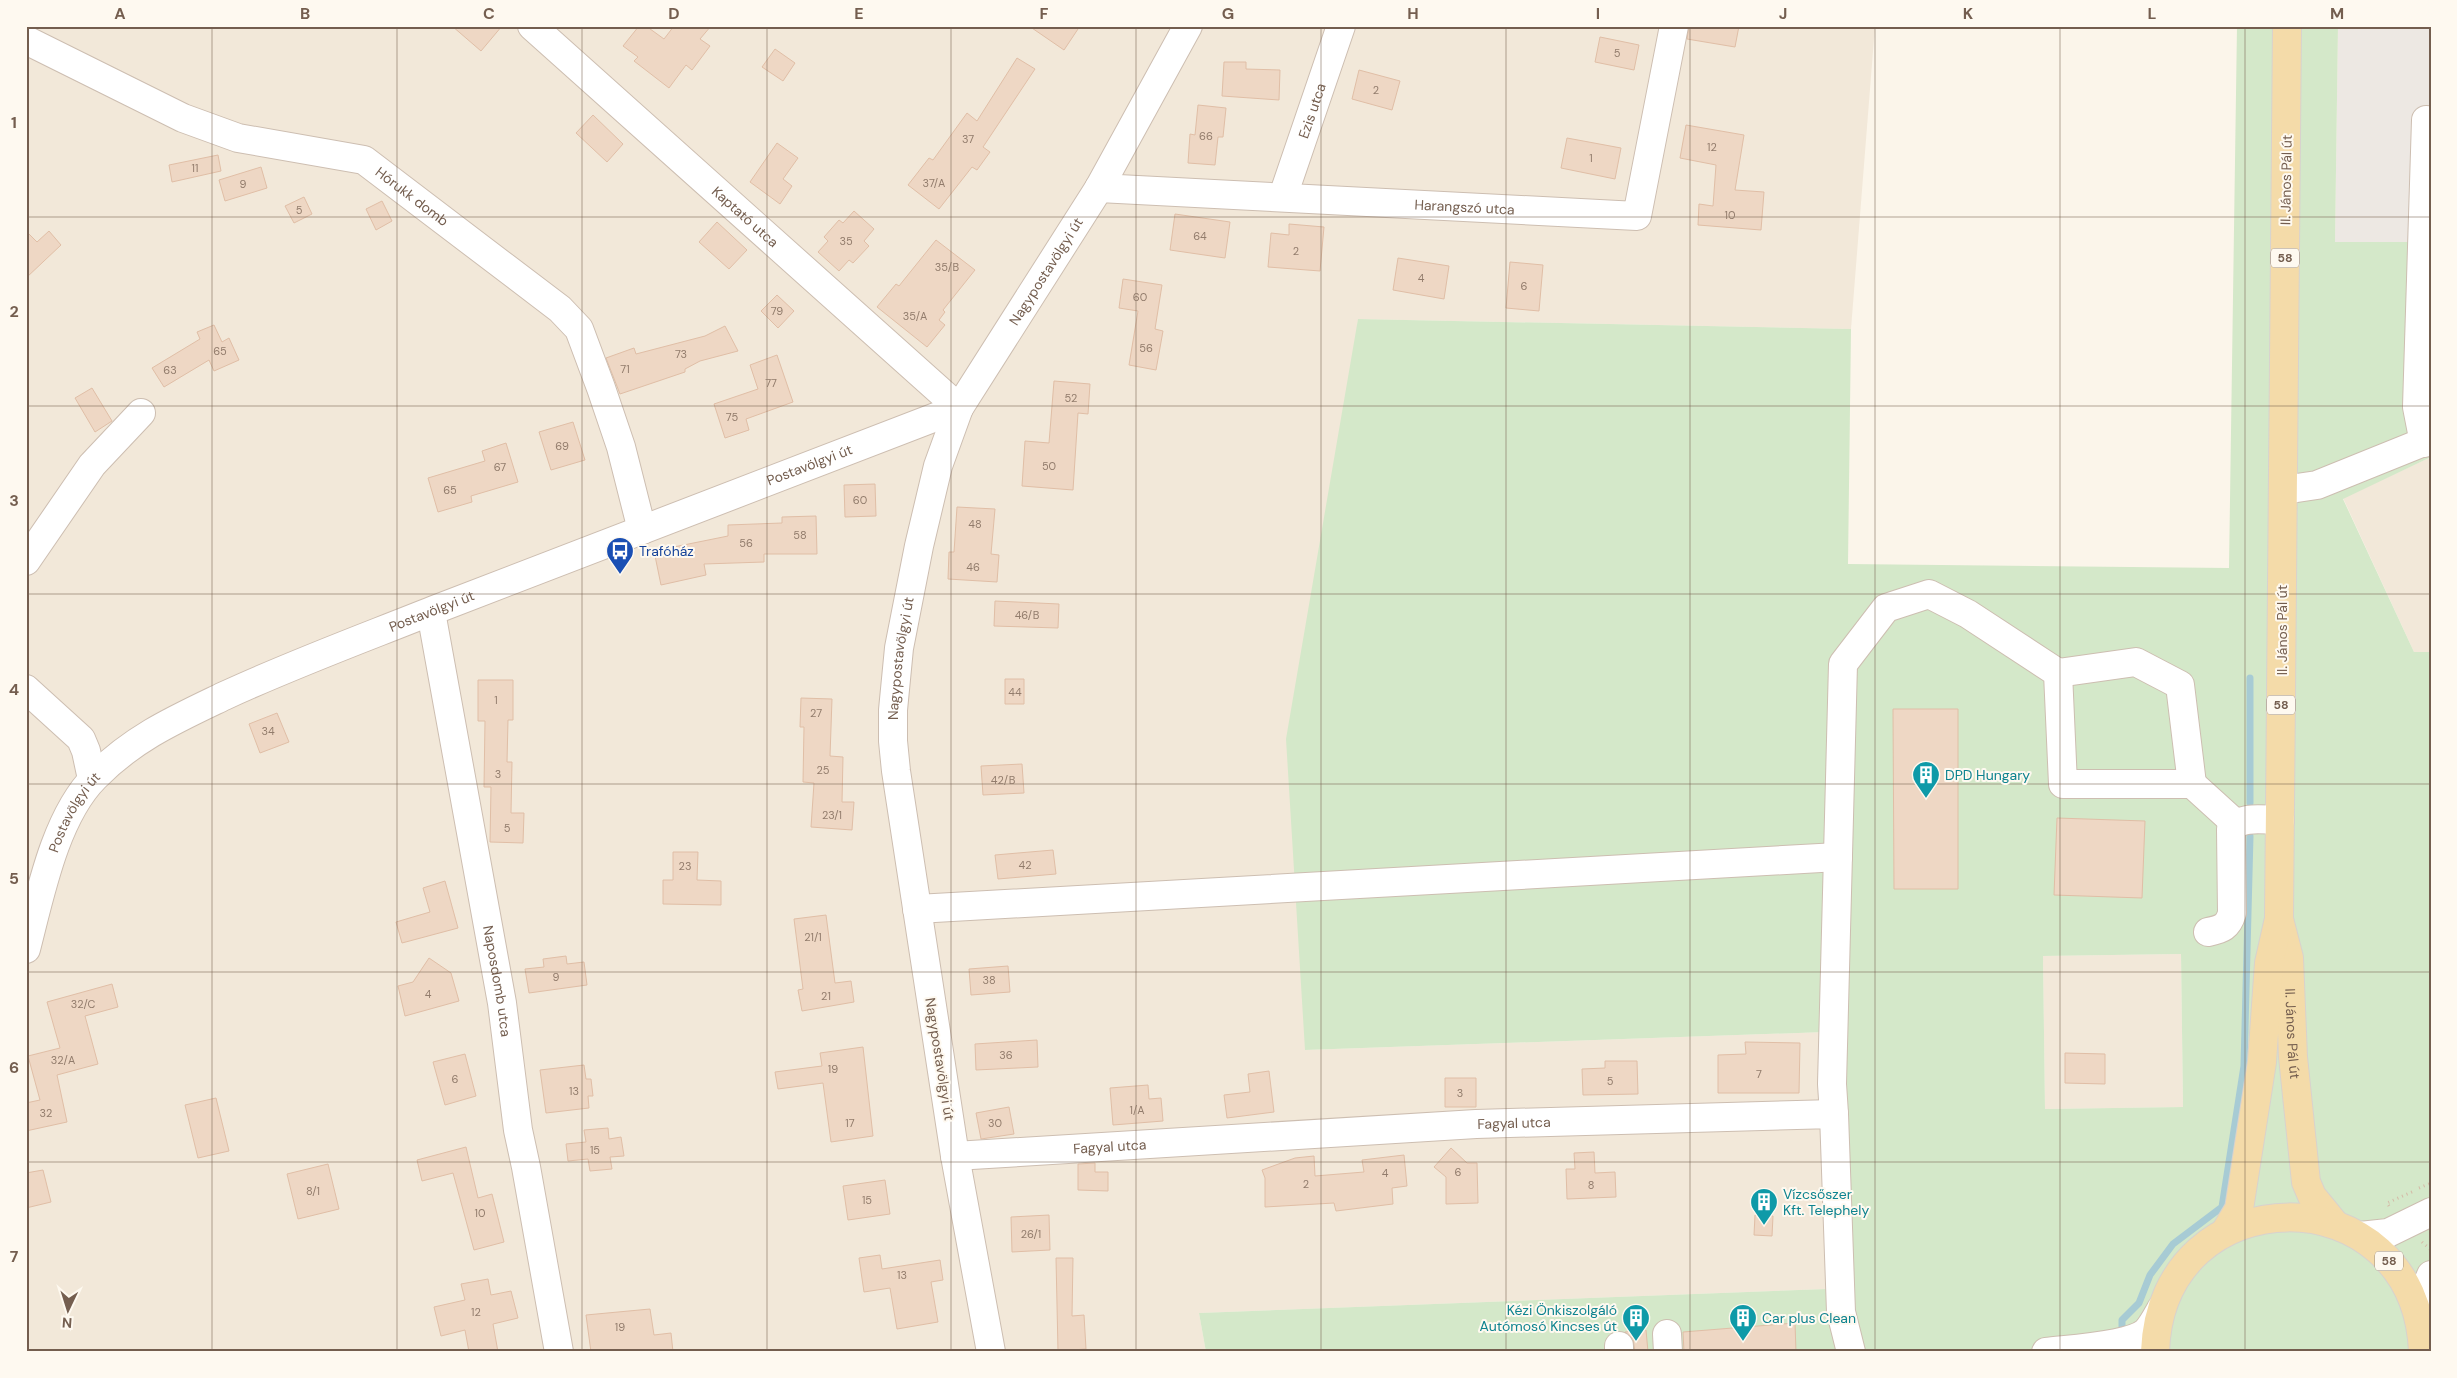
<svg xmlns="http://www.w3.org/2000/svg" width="2457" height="1378" viewBox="0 0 2457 1378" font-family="'DM Sans',sans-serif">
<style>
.residential{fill:#f2e8d9}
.industrial{fill:#ede8e3}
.green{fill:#d4e8c9;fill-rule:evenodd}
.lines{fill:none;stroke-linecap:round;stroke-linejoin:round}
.stream{stroke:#a7cbd4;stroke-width:7}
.building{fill:#eed7c4;stroke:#e0bea6}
.minor-casing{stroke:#cdbeb1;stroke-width:30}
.major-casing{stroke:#d8d2ce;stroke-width:30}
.path{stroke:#d4baa7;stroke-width:3;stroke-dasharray:1 4;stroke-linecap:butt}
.minor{stroke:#fff;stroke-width:28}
.major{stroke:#f4dba9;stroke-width:28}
.grid{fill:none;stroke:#745e4f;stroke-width:1;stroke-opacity:0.55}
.labels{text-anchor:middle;stroke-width:4;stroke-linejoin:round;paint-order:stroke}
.number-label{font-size:11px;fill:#927c6c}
.shield{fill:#fef9f0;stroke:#9d8c7f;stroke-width:1}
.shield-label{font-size:12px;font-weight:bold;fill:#745e4f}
.street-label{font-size:14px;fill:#745e4f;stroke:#fef9f0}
.transit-label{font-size:14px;fill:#164399;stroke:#fef9f0;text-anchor:start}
.culture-label{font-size:14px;fill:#0d838f;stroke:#fef9f0;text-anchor:start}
.neatline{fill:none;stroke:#745e4f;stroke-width:2}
.grid-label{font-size:16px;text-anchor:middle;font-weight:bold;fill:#745e4f}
</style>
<rect width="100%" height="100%" fill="#fbf5ea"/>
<!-- residential -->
<path class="residential" d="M 26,26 L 1875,26 L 1851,329 L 1358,319 L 1305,1050 L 1825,1032 L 1827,1289 L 1199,1313 L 1206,1352 L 26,1352 Z
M 2431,457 L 2431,652 L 2414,652 L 2343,498 Z
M 2181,954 L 2183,1107 L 2045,1109 L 2043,956 Z"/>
<!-- industrial -->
<path class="industrial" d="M 2338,26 L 2431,26 L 2431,242 L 2335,242 Z"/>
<!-- green -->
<path class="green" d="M 2237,26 L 2338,26 L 2335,242 L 2431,242 L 2431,457 L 2343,499 L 2414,652 L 2431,652 L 2431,1352 L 1206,1352 L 1199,1313 L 1827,1289 L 1825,1032 L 1305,1050 L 1286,739 L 1358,319 L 1851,329 L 1848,564 L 2229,568 ZM 2181,954 L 2183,1107 L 2045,1109 L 2043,956 Z"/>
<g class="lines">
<!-- stream -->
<path class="stream" d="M 2250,803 L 2250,678
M 2122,1330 L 2122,1320 L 2139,1303 L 2150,1275 L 2173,1244 L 2222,1207 L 2244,1066 L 2250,836"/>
</g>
<!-- building -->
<path class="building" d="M 452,26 L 502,26 L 481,51 Z
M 639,26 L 646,26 L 664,39 L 674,26 L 711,26 L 700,39 L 710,46 L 692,70 L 686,65 L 669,88 L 634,61 L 638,57 L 623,46 Z
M 1029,26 L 1080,26 L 1064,50 Z
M 1689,26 L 1739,26 L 1735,47 L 1687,39 Z
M 1600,37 L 1639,45 L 1634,70 L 1595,62 Z
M 775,49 L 795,63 L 783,81 L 762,67 Z
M 1017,58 L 1035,69 L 983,147 L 990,152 L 977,170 L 972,167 L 939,209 L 908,185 L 929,158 L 933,160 L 967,113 L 977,121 Z
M 1224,62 L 1246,62 L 1246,69 L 1280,70 L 1279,100 L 1222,96 Z
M 1359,70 L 1400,81 L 1392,110 L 1352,99 Z
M 1198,105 L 1226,108 L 1223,137 L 1218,137 L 1215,165 L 1188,163 L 1190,134 L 1195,135 Z
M 593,115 L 623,144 L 607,162 L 576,133 Z
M 1686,125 L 1744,135 L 1735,190 L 1764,192 L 1761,230 L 1698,225 L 1699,204 L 1713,206 L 1716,165 L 1680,158 Z
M 1567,138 L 1621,148 L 1615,179 L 1561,168 Z
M 777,143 L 798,158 L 783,179 L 792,186 L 780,204 L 750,182 Z
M 218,155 L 221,171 L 172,182 L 169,165 Z
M 261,167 L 267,188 L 225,201 L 219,180 Z
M 304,197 L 312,214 L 294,223 L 285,206 Z
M 382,201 L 392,221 L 376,230 L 366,209 Z
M 854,211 L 874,229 L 864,241 L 869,246 L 853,263 L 849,260 L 839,271 L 818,252 L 828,241 L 824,237 L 839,220 L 843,223 Z
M 1175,214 L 1230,222 L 1225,258 L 1170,250 Z
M 717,222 L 747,250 L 729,269 L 699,242 Z
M 1289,224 L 1324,227 L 1320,271 L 1268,267 L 1271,233 L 1289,235 Z
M 26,231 L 37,242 L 49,231 L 61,245 L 26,278 Z
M 936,240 L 975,270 L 943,310 L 945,312 L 939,320 L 945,325 L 927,347 L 877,307 L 896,284 L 899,286 Z
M 1398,258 L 1449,266 L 1444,299 L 1393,290 Z
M 1510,262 L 1543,265 L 1539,311 L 1506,308 Z
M 1123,279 L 1162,285 L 1155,329 L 1163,331 L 1156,370 L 1129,365 L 1138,311 L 1119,308 Z
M 777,295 L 794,311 L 778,328 L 761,311 Z
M 214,325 L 222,342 L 229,338 L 239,360 L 214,371 L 209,360 L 164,387 L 152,368 L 200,339 L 197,332 Z
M 725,326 L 738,351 L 700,361 L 685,369 L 685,372 L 620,394 L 606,358 L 634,348 L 636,354 L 705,336 Z
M 777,355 L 793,402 L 746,419 L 749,430 L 725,438 L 714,404 L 758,389 L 750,365 Z
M 1054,381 L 1090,384 L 1088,414 L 1078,413 L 1073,490 L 1022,486 L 1025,441 L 1049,443 Z
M 92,388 L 112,421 L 95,432 L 75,398 Z
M 573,422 L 585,460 L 551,470 L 539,432 Z
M 506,443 L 518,482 L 471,496 L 472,502 L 438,512 L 428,478 L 485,461 L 482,451 Z
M 875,484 L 876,516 L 845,517 L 844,485 Z
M 957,507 L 995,509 L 991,554 L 999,555 L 997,582 L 948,579 L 949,552 L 954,552 Z
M 816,516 L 817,554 L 764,554 L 764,562 L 704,564 L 706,575 L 661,585 L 654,551 L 728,536 L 728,525 L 782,523 L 782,517 Z
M 995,601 L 1059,604 L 1058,628 L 994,626 Z
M 1005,679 L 1024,679 L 1024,704 L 1005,704 Z
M 478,680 L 513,680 L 513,720 L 508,720 L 507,762 L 512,762 L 511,813 L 524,813 L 523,843 L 490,842 L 491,787 L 484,787 L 485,721 L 478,721 Z
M 801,698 L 832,699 L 830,756 L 843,757 L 842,802 L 854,802 L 852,830 L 811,827 L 814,783 L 803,782 L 804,727 L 800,727 Z
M 1893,709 L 1958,709 L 1958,889 L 1894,889 Z
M 277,713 L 289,742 L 260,753 L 249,724 Z
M 1022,764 L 1024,793 L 983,795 L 981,766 Z
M 2057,818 L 2145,821 L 2142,898 L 2054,895 Z
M 1053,850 L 1056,874 L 998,879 L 995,855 Z
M 673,852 L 698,852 L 697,880 L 721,881 L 721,905 L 663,904 L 663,880 L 673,880 Z
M 445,881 L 458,928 L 402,943 L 396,922 L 430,912 L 423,888 Z
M 826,915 L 835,983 L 851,981 L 854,1002 L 802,1011 L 798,990 L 803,989 L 794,919 Z
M 566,956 L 567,964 L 584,962 L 587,985 L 529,993 L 525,969 L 544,967 L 543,959 Z
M 429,958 L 451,973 L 459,1001 L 405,1016 L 398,986 L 413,982 Z
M 1008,966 L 1010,992 L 971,995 L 969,969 Z
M 112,984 L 118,1007 L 85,1016 L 98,1064 L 57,1075 L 67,1122 L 26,1131 L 26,1103 L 40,1100 L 28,1056 L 60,1048 L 47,1002 Z
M 1037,1040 L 1038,1067 L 976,1070 L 975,1044 Z
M 1745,1042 L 1800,1043 L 1799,1093 L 1718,1093 L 1718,1055 L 1746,1054 Z
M 863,1047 L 873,1136 L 831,1142 L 823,1083 L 778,1089 L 775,1072 L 822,1066 L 820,1053 Z
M 2065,1053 L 2105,1054 L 2105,1084 L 2065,1083 Z
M 465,1054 L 476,1096 L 445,1105 L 433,1062 Z
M 1605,1061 L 1637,1061 L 1638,1094 L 1583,1095 L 1582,1069 L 1605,1068 Z
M 584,1065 L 586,1079 L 591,1079 L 593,1096 L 588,1096 L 589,1108 L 546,1113 L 540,1070 Z
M 1269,1071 L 1274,1112 L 1227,1118 L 1224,1095 L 1250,1092 L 1248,1074 Z
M 1445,1078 L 1476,1078 L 1476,1107 L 1445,1107 Z
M 1148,1085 L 1149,1099 L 1161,1098 L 1163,1121 L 1113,1125 L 1110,1088 Z
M 216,1098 L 229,1151 L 198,1158 L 185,1105 Z
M 1009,1107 L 1014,1134 L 981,1139 L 976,1113 Z
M 608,1128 L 609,1139 L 621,1137 L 624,1156 L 610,1157 L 612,1169 L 590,1171 L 588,1159 L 568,1161 L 566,1144 L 586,1142 L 584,1130 Z
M 466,1147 L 478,1198 L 492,1194 L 504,1242 L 474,1250 L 453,1173 L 422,1181 L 417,1160 Z
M 1451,1148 L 1467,1163 L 1477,1163 L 1478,1203 L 1446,1204 L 1446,1177 L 1434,1167 Z
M 1594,1152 L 1595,1173 L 1615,1172 L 1616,1197 L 1567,1199 L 1566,1169 L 1575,1169 L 1574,1153 Z
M 1404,1155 L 1407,1186 L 1392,1188 L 1393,1204 L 1336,1211 L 1334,1203 L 1265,1207 L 1265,1178 L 1262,1170 L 1295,1158 L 1314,1156 L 1315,1176 L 1364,1172 L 1362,1160 Z
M 1095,1163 L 1095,1172 L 1108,1172 L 1108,1191 L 1078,1190 L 1078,1164 Z
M 328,1164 L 339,1209 L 298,1219 L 287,1174 Z
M 43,1170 L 51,1202 L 26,1208 L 26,1173 Z
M 885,1180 L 890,1214 L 848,1220 L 843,1186 Z
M 1049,1215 L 1050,1250 L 1012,1252 L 1011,1217 Z
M 1755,1215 L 1773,1216 L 1772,1236 L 1754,1235 Z
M 880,1255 L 882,1269 L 940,1260 L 943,1280 L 931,1282 L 938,1322 L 897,1329 L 890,1288 L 864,1292 L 859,1258 Z
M 1056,1258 L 1073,1258 L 1072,1316 L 1084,1315 L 1086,1349 L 1058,1351 Z
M 488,1279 L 491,1295 L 511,1291 L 518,1318 L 493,1324 L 498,1352 L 469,1352 L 465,1330 L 441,1336 L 434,1307 L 465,1300 L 461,1284 Z
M 650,1309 L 654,1335 L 671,1333 L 673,1352 L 591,1352 L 586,1315 Z
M 1795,1323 L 1796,1352 L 1684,1352 L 1683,1332 Z
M 1646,1330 L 1648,1352 L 1635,1352 L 1633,1339 L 1625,1332 Z"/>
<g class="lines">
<defs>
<g id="minor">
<path id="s1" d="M 532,26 L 959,408"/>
<path id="s2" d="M 26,40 L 183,118 L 238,138 L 364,160 L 560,309 L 579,329 L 601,388 L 621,447 L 642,530"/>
<path id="s3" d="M 1099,188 L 1637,216 L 1674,26"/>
<path id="s4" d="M 1283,196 L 1341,26"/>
<path d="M 2424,443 L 2417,407 L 2426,120"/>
<path d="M 2283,490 L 2317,485 L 2431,439"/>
<path d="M 26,561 L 92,465 L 141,413"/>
<path id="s5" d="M 431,612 L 502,1003 L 518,1130 L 526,1167 L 559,1352"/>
<path d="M 2058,673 L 2136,662 L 2180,685 L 2192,784"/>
<path d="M 26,689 L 81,739 L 86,751 L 92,779"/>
<path d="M 917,909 L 1838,857"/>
<path d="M 2208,932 C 2222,929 2228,927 2232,913 L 2231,829 C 2241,815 2264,820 2280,820"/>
<path id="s6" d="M 26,949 C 40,895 55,817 95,777 C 133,738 176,719 224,696 C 293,664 364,638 434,610 C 609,542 784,474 959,408"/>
<path d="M 1834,1114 L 1832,1084 L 1843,664 L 1886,608 L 1929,594 L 1968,614 L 2058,673 L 2063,784 L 2192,784 L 2235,823"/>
<path id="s7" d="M 955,1156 L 1476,1124 L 1834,1114 L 1841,1312 L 1851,1352"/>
<path d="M 2360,1236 L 2388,1233 L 2431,1212"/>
<path d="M 2417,1309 L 2431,1275"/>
<path d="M 1667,1334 L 1668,1352"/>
<path d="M 1619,1346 L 1619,1352"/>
<path id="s8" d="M 991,1352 L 955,1156 L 896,771 L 893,741 L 893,710 L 899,648 L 919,546 L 938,466 L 959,408 L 1099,188 L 1188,26"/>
<path d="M 2046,1352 C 2070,1349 2129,1346 2146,1332 C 2152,1326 2157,1316 2161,1309"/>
</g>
<g id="major">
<path id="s9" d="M 2287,26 L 2279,919 L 2289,958 L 2293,1057 L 2306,1182 L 2312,1196 L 2334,1223"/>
<path d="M 2225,1232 L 2239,1209 L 2262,1062 L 2269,963 L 2278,923"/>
<path d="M 2155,1352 C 2161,1173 2416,1172 2423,1352"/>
</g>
</defs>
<!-- minor casing -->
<use href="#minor" class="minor-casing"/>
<!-- major casing -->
<use href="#major" class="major-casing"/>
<!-- path -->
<path class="path" d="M 2419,1188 L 2431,1183
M 2389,1206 L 2387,1203 L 2414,1191
M 2422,1242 L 2431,1250"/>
<!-- minor -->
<use href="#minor" class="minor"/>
<!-- major -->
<use href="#major" class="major"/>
</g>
<!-- grid -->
<path class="grid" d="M 212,26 L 212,1352M 397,26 L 397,1352M 582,26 L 582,1352M 767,26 L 767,1352M 951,26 L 951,1352M 1136,26 L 1136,1352M 1321,26 L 1321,1352M 1506,26 L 1506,1352M 1690,26 L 1690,1352M 1875,26 L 1875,1352M 2060,26 L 2060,1352M 2245,26 L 2245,1352M 26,217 L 2431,217M 26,406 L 2431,406M 26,594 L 2431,594M 26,784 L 2431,784M 26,972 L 2431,972M 26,1162 L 2431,1162"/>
<!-- icons -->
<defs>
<symbol id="bus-pin" viewBox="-11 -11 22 30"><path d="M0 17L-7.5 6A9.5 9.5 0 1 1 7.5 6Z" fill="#1a4fb4" stroke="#fef9f0"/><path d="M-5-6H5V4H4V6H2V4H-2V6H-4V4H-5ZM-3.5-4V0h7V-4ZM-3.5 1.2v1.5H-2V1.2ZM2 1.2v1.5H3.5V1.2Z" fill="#fff"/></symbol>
<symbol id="building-pin" viewBox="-11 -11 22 30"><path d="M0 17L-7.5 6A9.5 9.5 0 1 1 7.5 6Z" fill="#0f9aa8" stroke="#fef9f0"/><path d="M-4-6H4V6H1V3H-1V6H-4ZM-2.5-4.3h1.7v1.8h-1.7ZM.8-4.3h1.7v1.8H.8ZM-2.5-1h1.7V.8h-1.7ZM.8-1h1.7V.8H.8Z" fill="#fff"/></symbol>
</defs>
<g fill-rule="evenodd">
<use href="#bus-pin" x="604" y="535" width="32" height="43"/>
<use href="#building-pin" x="1910" y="759" width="32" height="43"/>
<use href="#building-pin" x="1748" y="1186" width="32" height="43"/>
<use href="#building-pin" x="1620" y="1302" width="32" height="43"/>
<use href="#building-pin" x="1727" y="1302" width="32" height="43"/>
</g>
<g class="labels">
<!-- number labels -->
<g class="number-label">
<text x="1617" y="57">5</text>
<text x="1376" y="94">2</text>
<text x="1206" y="140">66</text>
<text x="968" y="143">37</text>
<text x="1712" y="151">12</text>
<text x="1591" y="162">1</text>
<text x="195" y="172">11</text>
<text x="934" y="187">37/A</text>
<text x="243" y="188">9</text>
<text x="299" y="214">5</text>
<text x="1730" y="219">10</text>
<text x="1200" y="240">64</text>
<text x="846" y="245">35</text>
<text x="1296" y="255">2</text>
<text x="947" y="271">35/B</text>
<text x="1421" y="282">4</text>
<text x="1524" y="290">6</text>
<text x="1140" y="301">60</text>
<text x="777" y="315">79</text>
<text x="915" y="320">35/A</text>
<text x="1146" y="352">56</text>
<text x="220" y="355">65</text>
<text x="681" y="358">73</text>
<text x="625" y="373">71</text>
<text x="170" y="374">63</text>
<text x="771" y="387">77</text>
<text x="1071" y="402">52</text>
<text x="732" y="421">75</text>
<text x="562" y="450">69</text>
<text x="1049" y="470">50</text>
<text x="500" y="471">67</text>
<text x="450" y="494">65</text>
<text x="860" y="504">60</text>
<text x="975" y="528">48</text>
<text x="800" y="539">58</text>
<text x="746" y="547">56</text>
<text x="973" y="571">46</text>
<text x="1027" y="619">46/B</text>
<text x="1015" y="696">44</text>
<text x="496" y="704">1</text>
<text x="816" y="717">27</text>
<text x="268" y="735">34</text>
<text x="823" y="774">25</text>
<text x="498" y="778">3</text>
<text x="1003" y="784">42/B</text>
<text x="832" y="819">23/1</text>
<text x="507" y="832">5</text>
<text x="1025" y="869">42</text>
<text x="685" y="870">23</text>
<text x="813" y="941">21/1</text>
<text x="556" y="981">9</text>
<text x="989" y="984">38</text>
<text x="428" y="998">4</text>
<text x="826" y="1000">21</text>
<text x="83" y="1008">32/C</text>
<text x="1006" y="1059">36</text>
<text x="63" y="1064">32/A</text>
<text x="833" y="1073">19</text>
<text x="1759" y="1078">7</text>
<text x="455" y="1083">6</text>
<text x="1610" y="1085">5</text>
<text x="574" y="1095">13</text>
<text x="1460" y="1097">3</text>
<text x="1137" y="1114">1/A</text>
<text x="46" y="1117">32</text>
<text x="850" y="1127">17</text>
<text x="995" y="1127">30</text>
<text x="595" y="1154">15</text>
<text x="1458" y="1176">6</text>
<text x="1385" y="1177">4</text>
<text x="1306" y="1188">2</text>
<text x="1591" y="1189">8</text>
<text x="313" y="1195">8/1</text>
<text x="867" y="1204">15</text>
<text x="480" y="1217">10</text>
<text x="1031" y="1238">26/1</text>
<text x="902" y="1279">13</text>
<text x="476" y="1316">12</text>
<text x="620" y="1331">19</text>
</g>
<!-- shield labels -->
<g class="shield">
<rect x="2271" y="248.5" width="28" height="19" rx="4"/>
<rect x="2267" y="695.5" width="28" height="19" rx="4"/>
<rect x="2375" y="1251.5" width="28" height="19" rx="4"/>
</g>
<g class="shield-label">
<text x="2285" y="262">58</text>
<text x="2281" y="709">58</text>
<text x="2389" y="1265">58</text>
</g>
<!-- street labels -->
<g class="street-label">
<text dy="5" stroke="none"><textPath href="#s4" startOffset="90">Ezis utca</textPath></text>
<text transform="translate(2286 180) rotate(-89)" y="5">II. János Pál út</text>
<text dy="5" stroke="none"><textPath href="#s2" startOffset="422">Hórukk domb</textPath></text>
<text dy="5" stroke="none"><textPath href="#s3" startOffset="366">Harangszó utca</textPath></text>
<text dy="5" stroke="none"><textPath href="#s1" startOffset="286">Kaptató utca</textPath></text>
<text dy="5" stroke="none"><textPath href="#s8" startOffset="1122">Nagypostavölgyi út</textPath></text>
<text dy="5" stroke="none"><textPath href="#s6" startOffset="970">Postavölgyi út</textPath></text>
<text dy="5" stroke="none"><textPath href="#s6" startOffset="565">Postavölgyi út</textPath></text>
<text transform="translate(2282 630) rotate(-90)" y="5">II. János Pál út</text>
<text dy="5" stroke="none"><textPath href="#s8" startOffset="702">Nagypostavölgyi út</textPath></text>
<text dy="5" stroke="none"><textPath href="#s6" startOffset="146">Postavölgyi út</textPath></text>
<text dy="5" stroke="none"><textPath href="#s5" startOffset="375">Naposdomb utca</textPath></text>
<text dy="5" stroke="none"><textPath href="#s9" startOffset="1009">II. János Pál út</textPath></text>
<text transform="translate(940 1059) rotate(81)" y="5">Nagypostavölgyi út</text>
<text dy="5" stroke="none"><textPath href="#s7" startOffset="560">Fagyal utca</textPath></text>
<text dy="5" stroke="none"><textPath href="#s7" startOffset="155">Fagyal utca</textPath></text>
</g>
<!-- transit labels -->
<g class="transit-label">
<text x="639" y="556">Trafóház</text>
</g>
<!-- culture labels -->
<g class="culture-label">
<text x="1945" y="780">DPD Hungary</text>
<text x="1783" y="1199">Vízcsőszer<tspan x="1783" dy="16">Kft. Telephely</tspan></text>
<text x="1617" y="1315" text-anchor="end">Kézi Önkiszolgáló<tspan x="1617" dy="16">Autómosó Kincses út</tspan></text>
<text x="1762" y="1323">Car plus Clean</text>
</g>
</g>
<!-- border -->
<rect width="2457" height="1378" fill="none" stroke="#fef9f0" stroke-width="55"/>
<!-- north arrow -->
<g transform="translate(68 1310) rotate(184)" stroke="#fef9f0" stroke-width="4" paint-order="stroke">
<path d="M0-4L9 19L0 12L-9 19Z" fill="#745e4f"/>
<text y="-8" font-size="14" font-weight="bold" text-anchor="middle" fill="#745e4f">N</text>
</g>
<rect x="28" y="28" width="2402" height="1322" class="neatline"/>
<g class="grid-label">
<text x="120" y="19">A</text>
<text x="305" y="19">B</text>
<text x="489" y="19">C</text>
<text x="674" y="19">D</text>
<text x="859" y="19">E</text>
<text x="1044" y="19">F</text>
<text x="1228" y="19">G</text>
<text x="1413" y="19">H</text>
<text x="1598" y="19">I</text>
<text x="1783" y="19">J</text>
<text x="1968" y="19">K</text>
<text x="2152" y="19">L</text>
<text x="2337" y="19">M</text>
<text x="14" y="128">1</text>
<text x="14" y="317">2</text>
<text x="14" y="506">3</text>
<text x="14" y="695">4</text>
<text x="14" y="884">5</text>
<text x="14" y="1073">6</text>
<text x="14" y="1262">7</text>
</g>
</svg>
